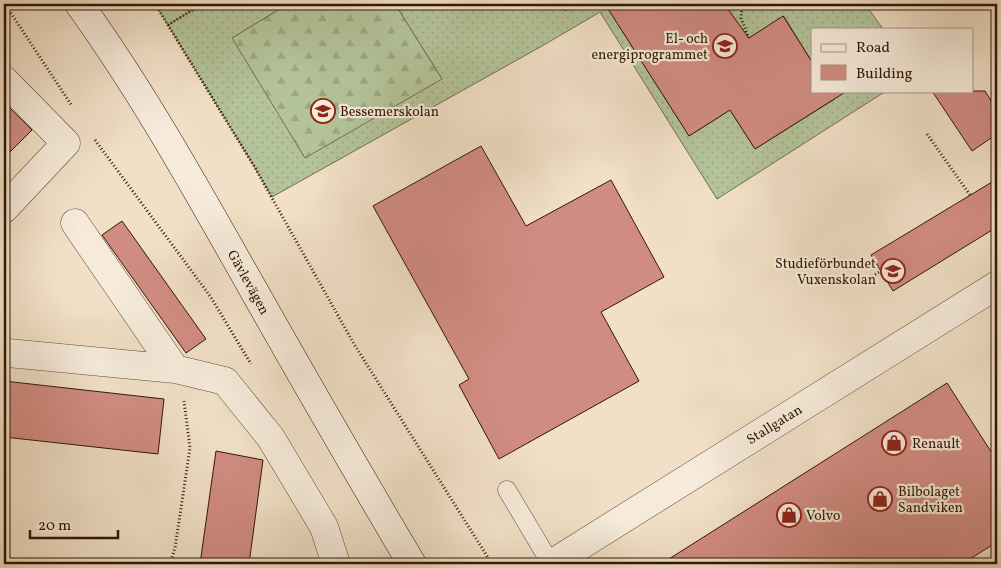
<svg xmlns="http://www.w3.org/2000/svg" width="1001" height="568" viewBox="0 0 1001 568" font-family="Vollkorn,serif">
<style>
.grass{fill:url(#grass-dots);stroke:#746d4e}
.forest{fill:url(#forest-firs);stroke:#746d4e}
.building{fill:#d18c82;stroke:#331702}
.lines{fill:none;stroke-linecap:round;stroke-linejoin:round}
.lane-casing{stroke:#624933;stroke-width:19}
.street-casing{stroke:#624933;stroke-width:29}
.secondary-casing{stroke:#331702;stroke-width:29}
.path{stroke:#331702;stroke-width:3;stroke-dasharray:1 2.5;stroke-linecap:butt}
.lane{stroke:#f6ebdb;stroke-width:18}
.street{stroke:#f6ebdb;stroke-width:28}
.secondary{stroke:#f6ebdb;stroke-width:28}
.labels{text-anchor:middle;stroke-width:4.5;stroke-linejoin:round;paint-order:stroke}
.poi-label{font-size:14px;fill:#331702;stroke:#f6ebdb;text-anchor:start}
.street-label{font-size:14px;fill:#331702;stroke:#f6ebdb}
</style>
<defs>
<pattern id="grass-dots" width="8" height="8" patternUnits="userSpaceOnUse" patternTransform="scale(1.25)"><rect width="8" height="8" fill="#b4c399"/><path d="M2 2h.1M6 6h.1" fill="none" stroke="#9ba782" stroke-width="1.8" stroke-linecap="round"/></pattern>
<pattern id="forest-firs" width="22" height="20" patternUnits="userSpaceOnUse" patternTransform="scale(1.25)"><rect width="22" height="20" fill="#b4c399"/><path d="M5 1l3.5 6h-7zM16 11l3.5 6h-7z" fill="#9ba782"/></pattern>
</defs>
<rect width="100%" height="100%" fill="#f1e0c7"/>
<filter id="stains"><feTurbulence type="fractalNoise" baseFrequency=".004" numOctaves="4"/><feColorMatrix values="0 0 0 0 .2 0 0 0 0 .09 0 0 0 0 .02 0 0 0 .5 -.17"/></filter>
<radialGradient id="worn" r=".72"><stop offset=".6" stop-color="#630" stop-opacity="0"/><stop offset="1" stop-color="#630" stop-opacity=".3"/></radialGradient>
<!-- grass -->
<path class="grass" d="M 202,4 L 288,4 L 232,38 L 442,79 L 395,4 L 561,4 L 565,11 L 576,4 L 605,4 L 689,136 L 730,110 L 755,149 L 835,99 L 831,91 L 886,91 L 717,199 L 600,12 L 542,46 L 272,197 L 254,166 L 168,25 Z
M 724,4 L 865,4 L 883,29 L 812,29 L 812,62 L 784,16 L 749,38 Z"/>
<!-- forest -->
<path class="forest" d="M 155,4 L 202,4 L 168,25 Z
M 288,4 L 395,4 L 442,79 L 305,158 L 232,38 Z"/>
<!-- building -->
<path class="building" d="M 605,4 L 724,4 L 749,38 L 783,16 L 812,62 L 812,91 L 847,91 L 755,149 L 730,110 L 689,136 Z
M 932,91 L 985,91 L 997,110 L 997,134 L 972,151 Z
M 4,102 L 32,130 L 4,158 Z
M 481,146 L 526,226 L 611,180 L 664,277 L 601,312 L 639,381 L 499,459 L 459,385 L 469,379 L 373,206 Z
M 997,179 L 997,227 L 893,291 L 871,255 Z
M 122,221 L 206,339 L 186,353 L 102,235 Z
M 4,381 L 164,399 L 158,454 L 4,437 Z
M 947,383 L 997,461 L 997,542 L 962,564 L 661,564 Z
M 216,451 L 263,460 L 249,564 L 200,564 Z"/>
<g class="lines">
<defs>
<path id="lane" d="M 507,490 L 551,564"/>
<path id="street" d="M 4,80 L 66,143 L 4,209
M 75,223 L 175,369 L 225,381 L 271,438 L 324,527 L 336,564
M 8,353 L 175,369
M 551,564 L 997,285"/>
<path id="secondary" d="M 79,4 C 144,94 198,192 253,289 C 305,381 358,473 412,564"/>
</defs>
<!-- lane casing -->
<use href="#lane" class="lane-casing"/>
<!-- street casing -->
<use href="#street" class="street-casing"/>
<!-- secondary casing -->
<use href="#secondary" class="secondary-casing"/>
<!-- path -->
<path class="path" d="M 5,4 L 72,106
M 155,4 L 254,166 L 354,344 L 492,564
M 742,4 L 741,18 L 749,38
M 168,25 L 202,4
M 927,134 L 970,195
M 95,140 L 210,296 L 251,364
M 866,280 L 881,271
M 170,564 L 175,548 L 190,448 L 184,401"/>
<!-- lane -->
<use href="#lane" class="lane"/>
<!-- street -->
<use href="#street" class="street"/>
<!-- secondary -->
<use href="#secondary" class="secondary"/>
</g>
<!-- icons -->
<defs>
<symbol id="school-ring" viewBox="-11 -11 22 22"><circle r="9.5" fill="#f6ebdb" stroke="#8f2418" stroke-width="1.5"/><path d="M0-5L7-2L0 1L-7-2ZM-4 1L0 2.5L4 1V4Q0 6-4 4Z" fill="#8f2418"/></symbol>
<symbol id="shop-ring" viewBox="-11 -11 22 22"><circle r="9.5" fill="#f6ebdb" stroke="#8f2418" stroke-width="1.5"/><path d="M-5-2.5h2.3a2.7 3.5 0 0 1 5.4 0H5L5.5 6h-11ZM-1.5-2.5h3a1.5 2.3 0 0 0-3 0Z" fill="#8f2418"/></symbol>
</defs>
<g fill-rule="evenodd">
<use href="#school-ring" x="711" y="32" width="28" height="28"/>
<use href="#school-ring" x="309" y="97" width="28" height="28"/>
<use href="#school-ring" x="879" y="257" width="28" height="28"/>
<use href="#shop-ring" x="880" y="429" width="28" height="28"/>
<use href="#shop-ring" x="866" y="485" width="28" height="28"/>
<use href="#shop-ring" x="775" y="501" width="28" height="28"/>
</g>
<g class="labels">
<!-- poi labels -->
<g class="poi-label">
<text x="708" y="43" text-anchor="end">El- och<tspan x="708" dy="16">energiprogrammet</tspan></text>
<text x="340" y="116">Bessemerskolan</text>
<text x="876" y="268" text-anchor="end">Studieförbundet<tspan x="876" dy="16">Vuxenskolan</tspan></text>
<text x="912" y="448">Renault</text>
<text x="898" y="496">Bilbolaget<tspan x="898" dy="16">Sandviken</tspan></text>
<text x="806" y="520">Volvo</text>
</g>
<!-- street labels -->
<g class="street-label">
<text transform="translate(249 282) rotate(61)" y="5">Gävlevägen</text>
<text transform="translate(774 424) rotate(-32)" y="5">Stallgatan</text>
</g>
</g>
<!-- margin -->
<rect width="1001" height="568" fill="none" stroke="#f1e0c7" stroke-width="20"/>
<rect x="5" y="5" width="991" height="558" fill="none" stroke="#331702" stroke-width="2.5"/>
<rect x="10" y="10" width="981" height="548" fill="none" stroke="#331702"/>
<!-- legend -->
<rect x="811" y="28" width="162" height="65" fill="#f6ebdb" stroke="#a89684"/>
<rect x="821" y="44" width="25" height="8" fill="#f6ebdb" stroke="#a89684"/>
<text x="856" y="52" font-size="15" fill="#331702">Road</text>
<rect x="821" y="65" width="25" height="15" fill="#d18c82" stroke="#a89684"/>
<text x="856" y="78" font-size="15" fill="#331702">Building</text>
<!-- scale -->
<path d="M30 530v8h88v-8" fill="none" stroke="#331702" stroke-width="2.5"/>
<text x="38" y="530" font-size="15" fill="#331702" stroke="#f6ebdb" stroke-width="4" paint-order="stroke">20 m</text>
<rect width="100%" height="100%" filter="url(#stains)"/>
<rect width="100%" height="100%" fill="url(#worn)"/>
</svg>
